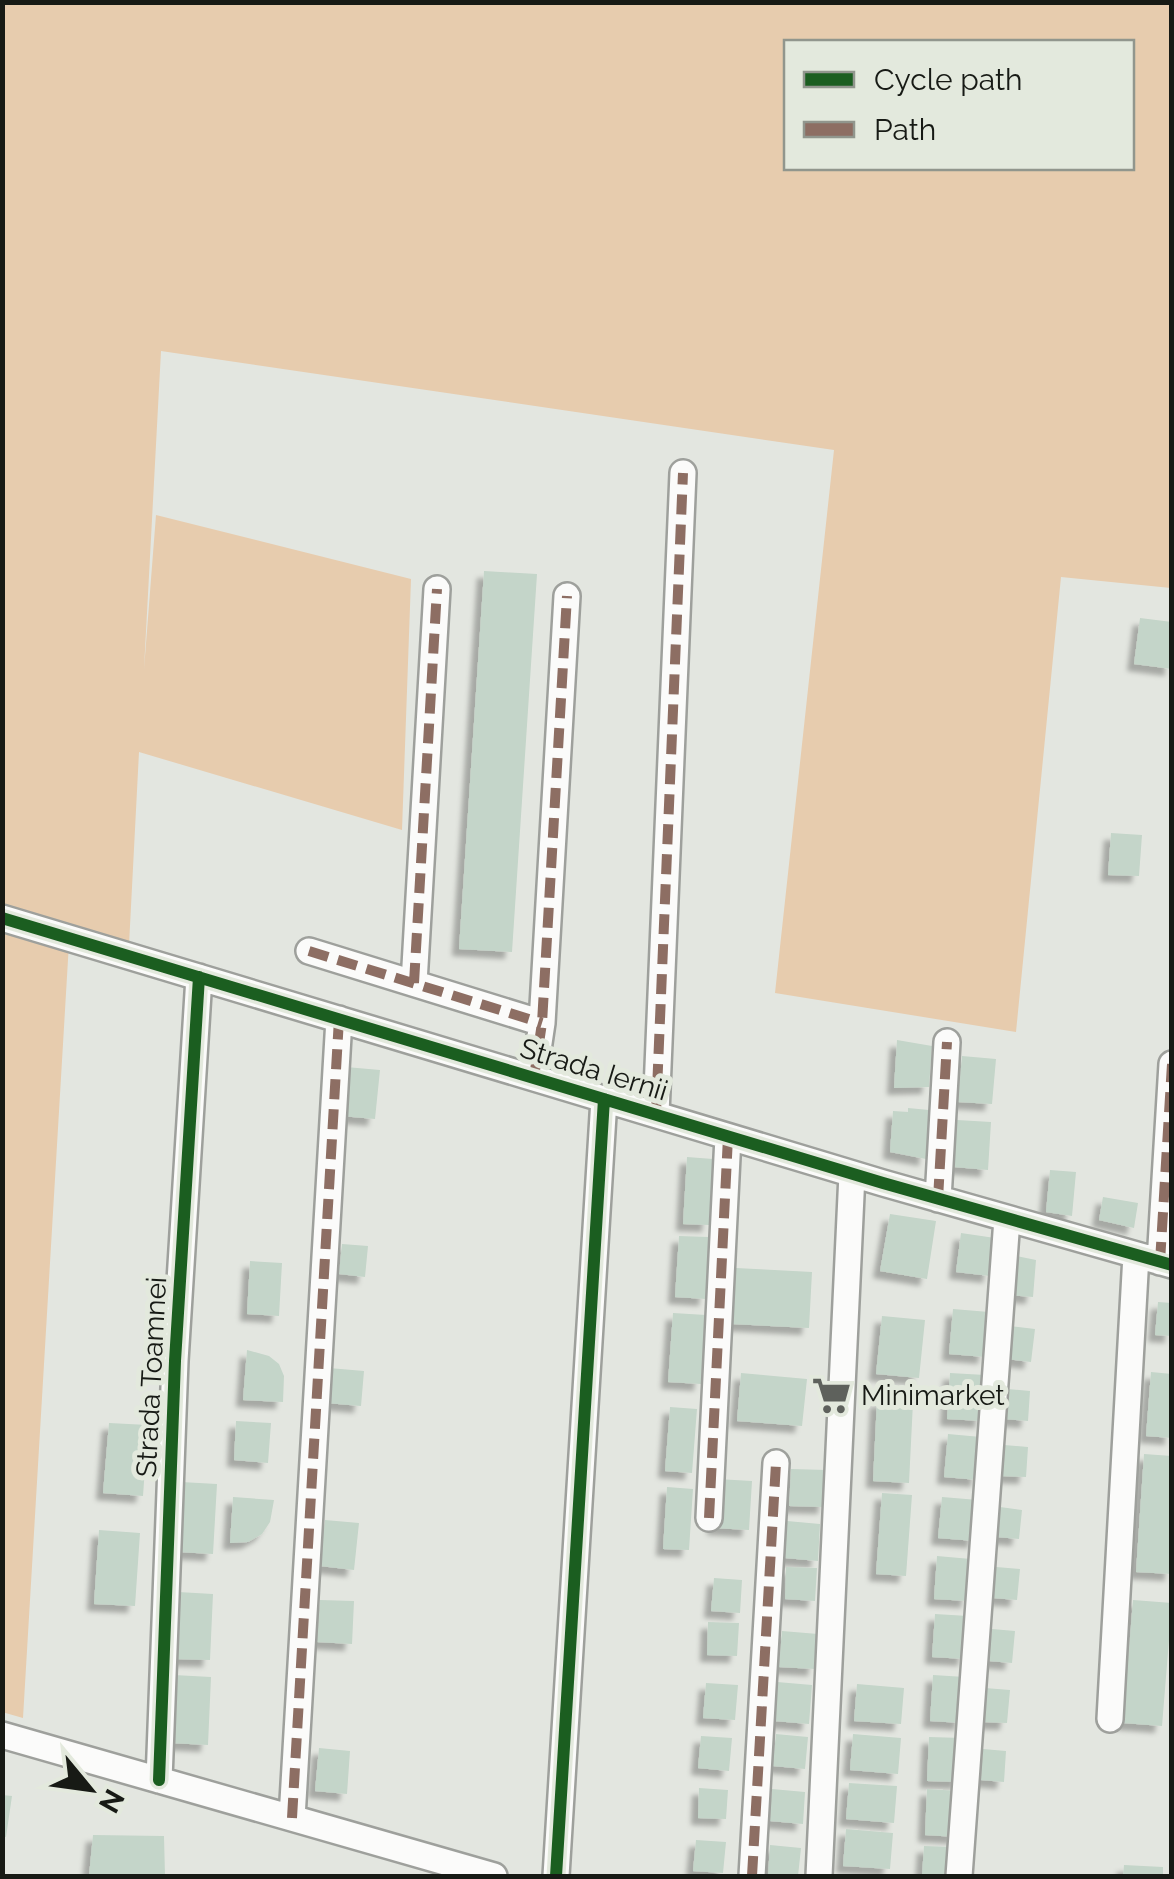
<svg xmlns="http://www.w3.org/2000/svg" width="1174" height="1879" viewBox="0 0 1174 1879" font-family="Raleway,sans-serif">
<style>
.green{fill:#e7ccae;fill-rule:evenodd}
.building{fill:#c4d5c9;filter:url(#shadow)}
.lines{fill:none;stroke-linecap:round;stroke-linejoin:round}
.street-casing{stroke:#9ea09c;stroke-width:30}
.street{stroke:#fbfbfa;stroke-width:25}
.quiet{stroke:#8d6e63;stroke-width:10;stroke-dasharray:20 10;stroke-linecap:butt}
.cycleway-casing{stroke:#e3e9dd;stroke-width:19}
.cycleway{stroke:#1b5e20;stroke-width:12}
.labels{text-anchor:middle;stroke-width:10;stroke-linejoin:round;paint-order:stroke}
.street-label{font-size:28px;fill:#171a15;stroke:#e3e9dd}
.poi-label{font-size:28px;fill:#171a15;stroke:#e3e9dd;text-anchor:start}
</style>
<defs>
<filter id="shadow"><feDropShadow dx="-7" dy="7" stdDeviation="2.5" flood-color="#0004"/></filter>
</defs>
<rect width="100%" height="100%" fill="#e3e6e0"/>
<!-- green -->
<path class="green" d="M 2,3 L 1172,3 L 1171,588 L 1061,577 L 1016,1032 L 775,993 L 834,450 L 161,351 L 144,669 L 156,515 L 411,579 L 402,830 L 139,752 L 129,945 L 70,926 L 23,1718 L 2,1712 ZM 786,42 L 1132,42 L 1132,168 L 786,168 Z"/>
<!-- building -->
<path class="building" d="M 484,571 L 537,574 L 512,952 L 459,949 Z
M 1140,618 L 1172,622 L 1172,669 L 1134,664 Z
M 1111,833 L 1142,835 L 1139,876 L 1108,875 Z
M 897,1040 L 932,1046 L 929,1087 L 894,1088 Z
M 962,1056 L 996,1059 L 992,1104 L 958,1102 Z
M 346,1067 L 380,1070 L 375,1119 L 341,1116 Z
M 908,1108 L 929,1110 L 926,1159 L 890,1152 L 893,1111 L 908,1112 Z
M 957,1120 L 991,1122 L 988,1170 L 954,1167 Z
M 687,1157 L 713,1159 L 709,1225 L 683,1224 Z
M 1050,1170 L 1076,1172 L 1072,1216 L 1046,1212 Z
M 1103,1197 L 1138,1203 L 1134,1228 L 1099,1220 Z
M 890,1214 L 936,1221 L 927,1279 L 880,1271 Z
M 961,1233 L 995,1238 L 990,1276 L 956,1272 Z
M 679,1236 L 710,1237 L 706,1299 L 675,1297 Z
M 342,1244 L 368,1246 L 365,1277 L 339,1274 Z
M 1012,1255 L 1036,1260 L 1033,1297 L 1008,1295 Z
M 250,1261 L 282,1263 L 279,1316 L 247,1314 Z
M 736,1268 L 812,1272 L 809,1328 L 732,1324 Z
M 1158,1302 L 1172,1303 L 1172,1336 L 1155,1335 Z
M 953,1309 L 989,1312 L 985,1357 L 949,1354 Z
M 673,1313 L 706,1315 L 701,1384 L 668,1382 Z
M 882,1316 L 925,1320 L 919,1378 L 876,1374 Z
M 1010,1326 L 1035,1329 L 1031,1362 L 1006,1359 Z
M 247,1350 L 269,1356 L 279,1364 L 284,1376 L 283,1402 L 243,1400 Z
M 329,1368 L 364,1371 L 361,1406 L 326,1403 Z
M 1151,1372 L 1172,1374 L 1172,1438 L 1146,1436 Z
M 741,1373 L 807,1379 L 802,1426 L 737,1421 Z
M 950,1373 L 985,1375 L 982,1421 L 947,1419 Z
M 1007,1389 L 1030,1391 L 1028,1421 L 1004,1419 Z
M 877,1400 L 913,1402 L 909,1483 L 873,1481 Z
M 670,1407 L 697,1409 L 692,1473 L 665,1471 Z
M 236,1421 L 271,1423 L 268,1463 L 234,1460 Z
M 109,1423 L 148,1425 L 143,1496 L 103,1493 Z
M 948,1434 L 981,1437 L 978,1480 L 944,1477 Z
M 1004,1445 L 1028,1447 L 1026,1477 L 1001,1476 Z
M 1144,1454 L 1172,1456 L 1172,1574 L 1136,1572 Z
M 791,1469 L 827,1470 L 825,1507 L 789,1506 Z
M 717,1479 L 752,1481 L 749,1530 L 714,1528 Z
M 181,1482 L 217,1484 L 213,1554 L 178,1552 Z
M 667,1487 L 693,1489 L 689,1550 L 663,1549 Z
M 882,1493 L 912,1495 L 906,1576 L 876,1574 Z
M 233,1497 L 274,1500 L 270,1522 L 262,1534 L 248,1542 L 230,1543 Z
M 942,1497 L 978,1500 L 975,1541 L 938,1538 Z
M 1000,1507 L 1022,1510 L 1019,1539 L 997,1537 Z
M 325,1520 L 359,1523 L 354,1570 L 320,1566 Z
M 787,1521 L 820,1524 L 818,1561 L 785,1558 Z
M 99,1530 L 140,1533 L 135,1606 L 94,1604 Z
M 937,1556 L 971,1559 L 968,1601 L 934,1599 Z
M 786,1567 L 817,1568 L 815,1601 L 785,1599 Z
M 996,1567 L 1020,1569 L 1017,1600 L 993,1598 Z
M 714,1578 L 742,1580 L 740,1613 L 711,1611 Z
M 178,1592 L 213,1594 L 210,1660 L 175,1659 Z
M 320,1600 L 354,1601 L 352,1644 L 317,1642 Z
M 1133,1600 L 1172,1603 L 1162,1726 L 1123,1723 Z
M 935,1614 L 968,1616 L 965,1659 L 932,1657 Z
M 708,1622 L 739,1623 L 737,1656 L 707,1655 Z
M 992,1629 L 1015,1631 L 1012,1663 L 989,1661 Z
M 782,1631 L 818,1634 L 815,1669 L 779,1667 Z
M 174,1675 L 211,1677 L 208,1745 L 170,1743 Z
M 933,1675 L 965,1677 L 962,1723 L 930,1721 Z
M 777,1682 L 812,1685 L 809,1724 L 774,1721 Z
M 706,1683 L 738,1685 L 735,1720 L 703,1718 Z
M 857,1684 L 904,1688 L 901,1724 L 854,1721 Z
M 985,1688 L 1010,1690 L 1007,1723 L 983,1722 Z
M 776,1734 L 808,1737 L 805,1769 L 773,1766 Z
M 853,1734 L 901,1738 L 898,1774 L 850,1770 Z
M 701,1736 L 732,1738 L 729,1771 L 698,1768 Z
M 929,1737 L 962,1738 L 960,1782 L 927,1781 Z
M 319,1748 L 350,1751 L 347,1794 L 315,1791 Z
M 983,1749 L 1006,1751 L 1004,1782 L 981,1780 Z
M 849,1783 L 897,1786 L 894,1823 L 846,1819 Z
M 699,1788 L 728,1790 L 726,1819 L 698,1818 Z
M 772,1789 L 805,1792 L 803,1824 L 770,1821 Z
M 927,1789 L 959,1791 L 957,1837 L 925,1835 Z
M 2,1795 L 12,1796 L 6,1837 L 2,1836 Z
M 846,1829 L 893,1833 L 890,1869 L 843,1866 Z
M 93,1835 L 164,1836 L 165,1876 L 89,1876 Z
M 696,1840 L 726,1842 L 723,1873 L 693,1871 Z
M 770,1845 L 801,1848 L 798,1876 L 768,1876 Z
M 924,1846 L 953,1847 L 951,1876 L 922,1876 Z
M 1124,1865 L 1163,1867 L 1163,1876 L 1123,1876 Z"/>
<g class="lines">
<defs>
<path id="street" d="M 2,918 L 883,1183 L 1172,1265
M 309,951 L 542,1023
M 414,983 L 437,589
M 534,1077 L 542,1023 L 567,596
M 656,1114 L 683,473
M 938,1199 L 947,1042
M 1160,1262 L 1172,1064
M 709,1518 L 728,1137
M 1110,1719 L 1136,1255
M 2,1735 L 494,1876
M 159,1780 L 175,1361 L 199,977
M 292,1818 L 339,1019
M 556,1876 L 604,1099
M 752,1876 L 776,1463
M 819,1876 L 852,1174
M 959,1876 L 1007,1219"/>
</defs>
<!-- street casing -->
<use href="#street" class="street-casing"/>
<!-- street -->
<use href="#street" class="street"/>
<!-- quiet -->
<path class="quiet" d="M 309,951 L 542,1023
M 414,983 L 437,589
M 534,1077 L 542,1023 L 567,596
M 656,1114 L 683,473
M 938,1199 L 947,1042
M 1160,1262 L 1172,1064
M 709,1518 L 728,1137
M 292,1818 L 339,1019
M 752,1876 L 776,1463"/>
<defs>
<path id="cycleway" d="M 2,918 L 883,1183 L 1172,1265
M 159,1780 L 175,1361 L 199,977
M 556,1876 L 604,1099"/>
</defs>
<!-- cycleway casing -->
<use href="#cycleway" class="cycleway-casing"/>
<!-- cycleway -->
<use href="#cycleway" class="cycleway"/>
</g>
<!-- icons -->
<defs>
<symbol id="supermarket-bare" viewBox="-9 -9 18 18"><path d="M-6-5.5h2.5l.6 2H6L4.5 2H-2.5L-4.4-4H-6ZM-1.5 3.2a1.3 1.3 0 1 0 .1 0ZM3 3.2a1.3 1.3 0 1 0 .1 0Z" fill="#5e615c" stroke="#e3e9dd" stroke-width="2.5" paint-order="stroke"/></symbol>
</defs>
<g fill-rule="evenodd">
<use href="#supermarket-bare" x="804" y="1368" width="55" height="55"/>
</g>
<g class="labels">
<!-- street labels -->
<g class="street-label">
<text transform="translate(594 1069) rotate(17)" y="10">Strada Iernii</text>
<text transform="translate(151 1377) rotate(-87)" y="10">Strada Toamnei</text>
</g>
<!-- poi labels -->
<g class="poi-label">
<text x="861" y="1405">Minimarket</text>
</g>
</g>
<!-- border -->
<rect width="1174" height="1879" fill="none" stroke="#171a15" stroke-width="10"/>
<!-- legend -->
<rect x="784" y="40" width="350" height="130" fill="#e3e9dd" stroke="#91968d" stroke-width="2.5"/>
<rect x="804" y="72" width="50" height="15" fill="#1b5e20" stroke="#91968d" stroke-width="2.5"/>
<text x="874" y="90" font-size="30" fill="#171a15">Cycle path</text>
<rect x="804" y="122" width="50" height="15" fill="#8d6e63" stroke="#91968d" stroke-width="2.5"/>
<text x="874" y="140" font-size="30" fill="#171a15">Path</text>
<!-- north arrow -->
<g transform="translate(90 1789) rotate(119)" stroke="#e3e9dd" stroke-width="8" paint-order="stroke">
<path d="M0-8L18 38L0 25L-18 38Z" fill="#171a15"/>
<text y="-15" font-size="28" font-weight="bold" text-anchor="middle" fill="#171a15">N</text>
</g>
</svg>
